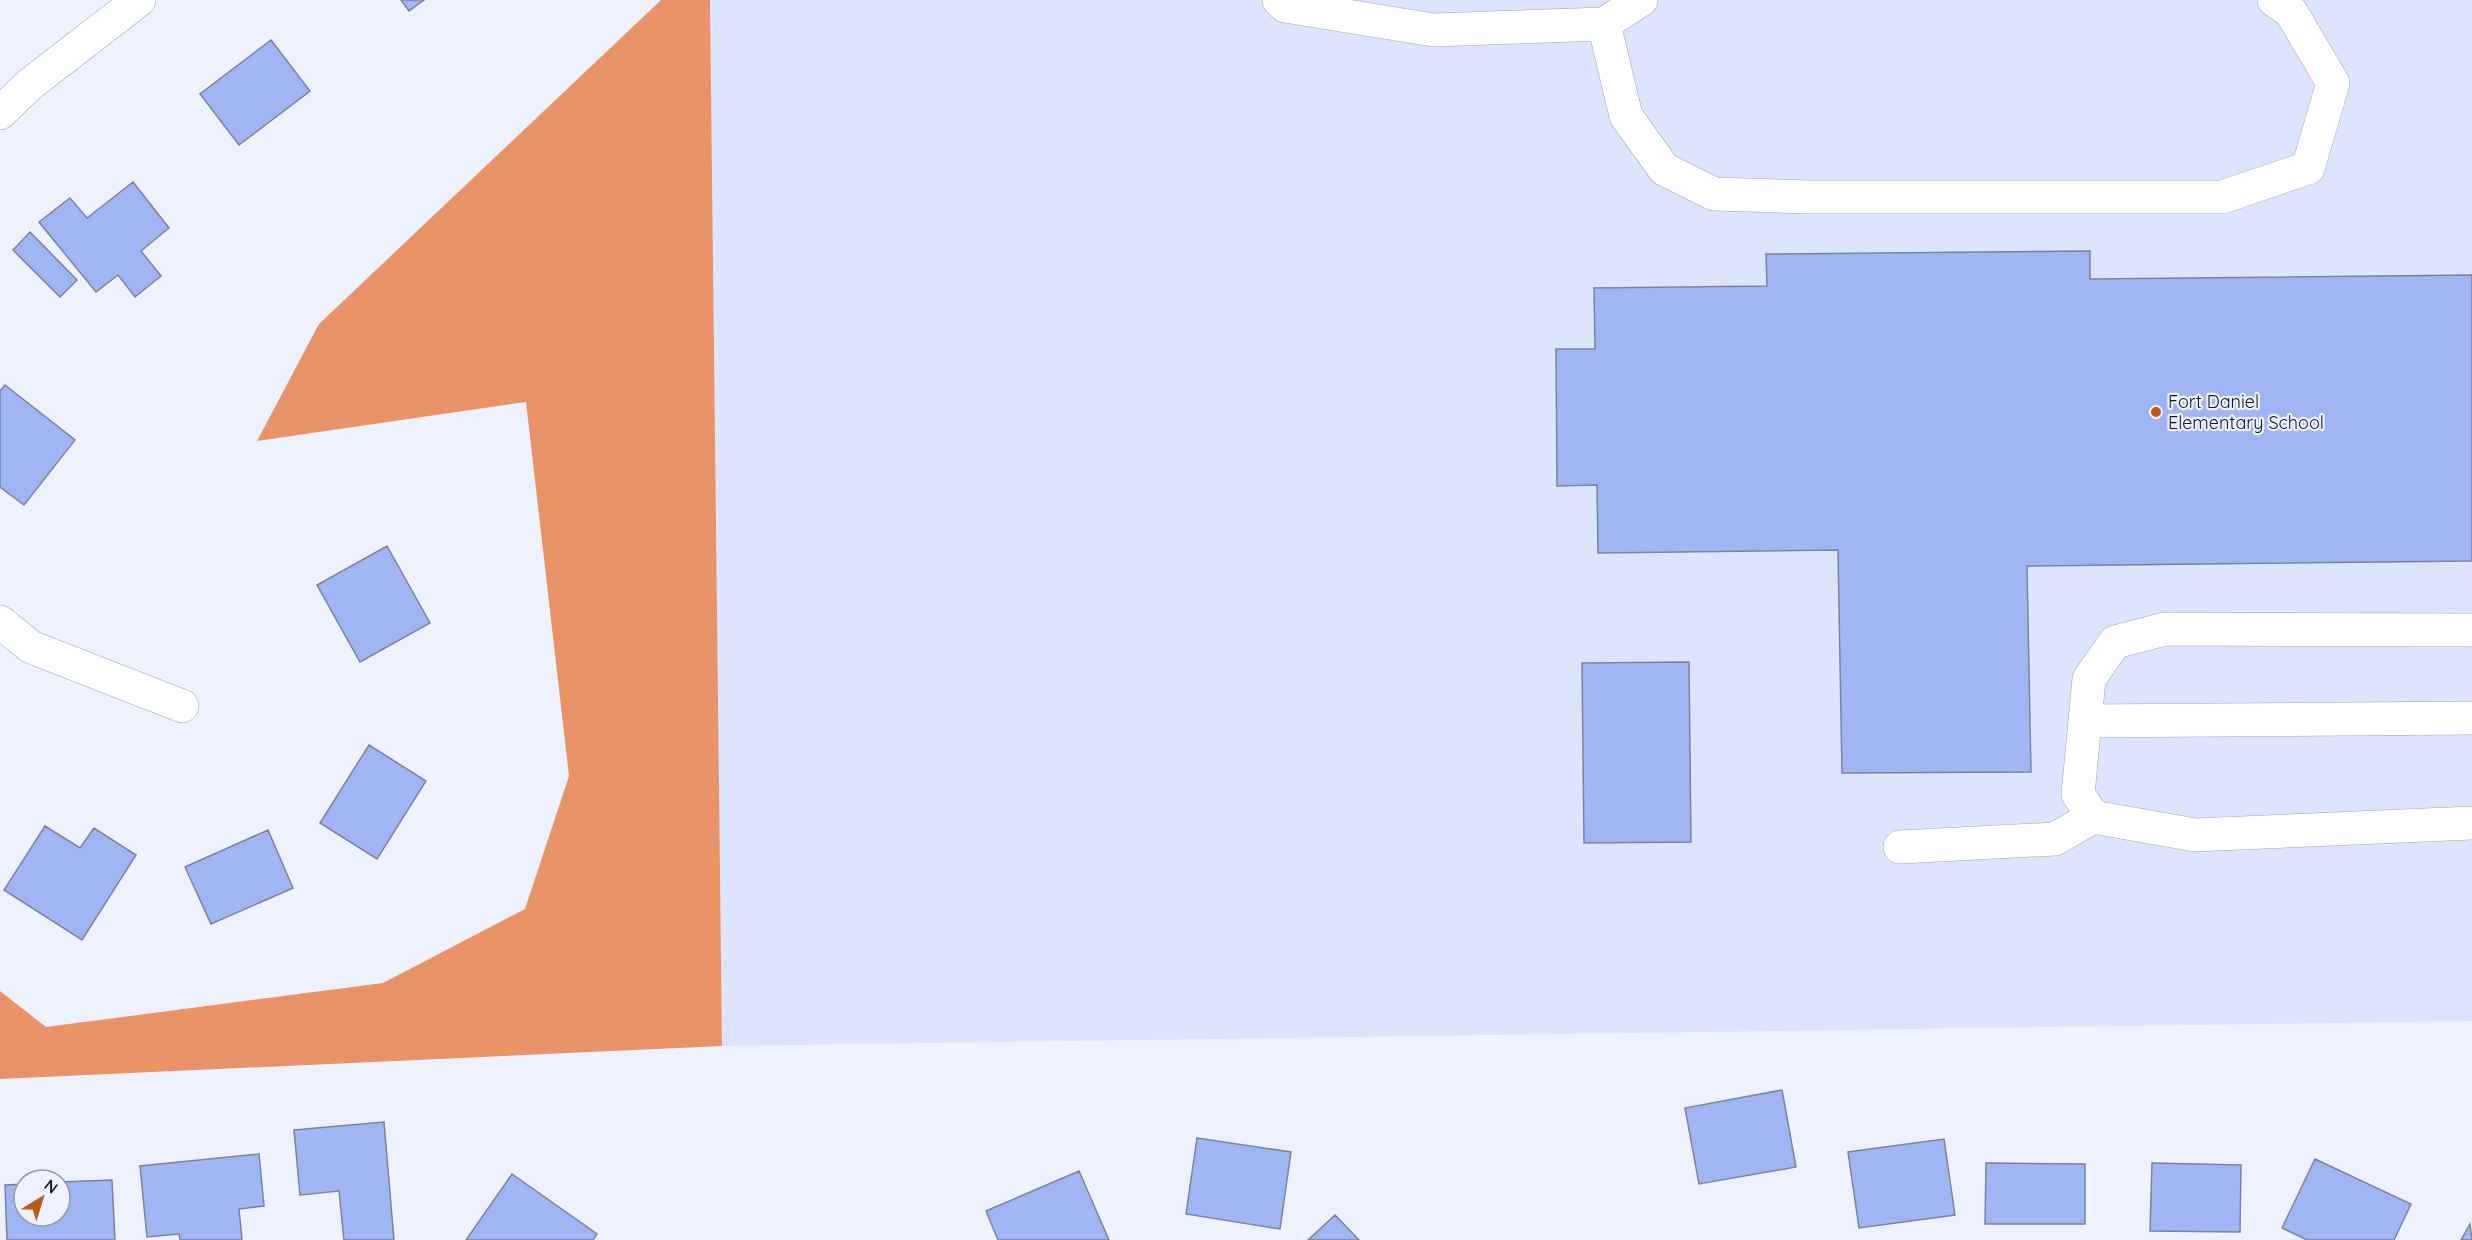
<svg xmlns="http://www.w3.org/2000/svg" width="2472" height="1240" viewBox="0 0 2472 1240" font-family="Quicksand,sans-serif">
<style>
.built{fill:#dde5fc}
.forest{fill:#e99468}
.building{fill:#a1b5f5;stroke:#7a84a0;stroke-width:1.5}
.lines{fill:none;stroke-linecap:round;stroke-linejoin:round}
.minor-casing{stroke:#9ba5c2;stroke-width:34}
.minor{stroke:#fff;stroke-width:33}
.poi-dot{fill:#bd5a1e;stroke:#eef2ff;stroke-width:2}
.labels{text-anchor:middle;stroke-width:4.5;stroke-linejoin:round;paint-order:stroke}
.poi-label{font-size:18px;fill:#121620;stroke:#eef2ff;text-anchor:start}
</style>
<rect width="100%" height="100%" fill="#eef2ff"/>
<!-- built -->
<path class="built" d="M 710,0 L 2472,0 L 2472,1021 L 722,1046 Z"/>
<!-- forest -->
<path class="forest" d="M 661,0 L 710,0 L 722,1046 L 0,1079 L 0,991 L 46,1027 L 383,983 L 525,909 L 569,776 L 526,402 L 257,441 L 319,324 Z"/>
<!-- building -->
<path class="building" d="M 401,0 L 424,0 L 409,11 Z
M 271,40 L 310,91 L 239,145 L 200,94 Z
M 133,182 L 169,228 L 141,251 L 161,276 L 135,297 L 118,275 L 96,292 L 39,222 L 70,198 L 87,218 Z
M 30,232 L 77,280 L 60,297 L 13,250 Z
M 2090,251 L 2090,279 L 2472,275 L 2472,561 L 2027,566 L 2031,772 L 1842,773 L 1838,550 L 1598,553 L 1597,485 L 1557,486 L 1556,349 L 1595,349 L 1594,288 L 1767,286 L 1766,254 Z
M 5,385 L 75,440 L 24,505 L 0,487 L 0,391 Z
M 387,546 L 430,623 L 360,662 L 317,585 Z
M 1689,662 L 1691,842 L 1584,843 L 1582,663 Z
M 369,745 L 426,781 L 377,859 L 320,823 Z
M 45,826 L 80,848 L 94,828 L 136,855 L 82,940 L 4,890 Z
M 268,830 L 293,888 L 211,924 L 185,867 Z
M 1782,1090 L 1796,1167 L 1699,1184 L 1685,1108 Z
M 384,1122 L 394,1240 L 344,1240 L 339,1191 L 300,1195 L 294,1130 Z
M 1197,1138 L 1291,1152 L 1280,1229 L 1186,1214 Z
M 1944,1139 L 1955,1215 L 1859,1228 L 1848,1152 Z
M 259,1154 L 264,1206 L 239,1209 L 242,1240 L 180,1240 L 179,1234 L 147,1237 L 140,1166 Z
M 2315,1159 L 2411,1204 L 2394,1240 L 2307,1240 L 2282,1228 Z
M 1986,1163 L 2085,1164 L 2085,1224 L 1985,1224 Z
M 2152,1163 L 2241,1165 L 2240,1232 L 2150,1231 Z
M 1079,1171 L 1109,1240 L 998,1240 L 986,1211 Z
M 512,1174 L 597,1234 L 593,1240 L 466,1240 Z
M 112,1180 L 115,1240 L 7,1240 L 5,1185 L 24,1184 L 24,1216 L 60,1216 L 60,1182 Z
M 1335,1215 L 1359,1240 L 1308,1240 Z
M 2470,1224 L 2472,1240 L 2461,1240 Z"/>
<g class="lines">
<defs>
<path id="minor" d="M 1279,0 L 1285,6 L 1433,30 L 1604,24 L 1641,0
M 1604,24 L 1626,116 L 1664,169 L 1714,194 L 1809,197 L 2222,197 L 2308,168 L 2333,83 L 2291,12 L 2274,0
M 0,113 L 29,85 L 139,0
M 0,622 L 31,647 L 182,706
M 2085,721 L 2472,718
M 2093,817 L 2078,794 L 2089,679 L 2115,642 L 2165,629 L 2472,630
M 1900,847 L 2055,839 L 2093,817 L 2195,835 L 2472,823"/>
</defs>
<!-- minor casing -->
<use href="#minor" class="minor-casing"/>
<!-- minor -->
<use href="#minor" class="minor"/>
</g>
<!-- markers -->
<circle class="poi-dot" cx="2156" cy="412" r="6"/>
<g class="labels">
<!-- poi labels -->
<g class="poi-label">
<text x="2168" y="408">Fort Daniel<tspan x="2168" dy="21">Elementary School</tspan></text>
</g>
</g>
<!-- north arrow -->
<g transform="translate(42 1198) rotate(38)"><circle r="28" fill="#eef2ff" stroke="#969aa6" stroke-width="1.5"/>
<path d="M0-4.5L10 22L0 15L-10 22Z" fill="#bd5a1e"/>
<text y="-9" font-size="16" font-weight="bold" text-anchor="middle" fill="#121620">N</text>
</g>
</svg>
